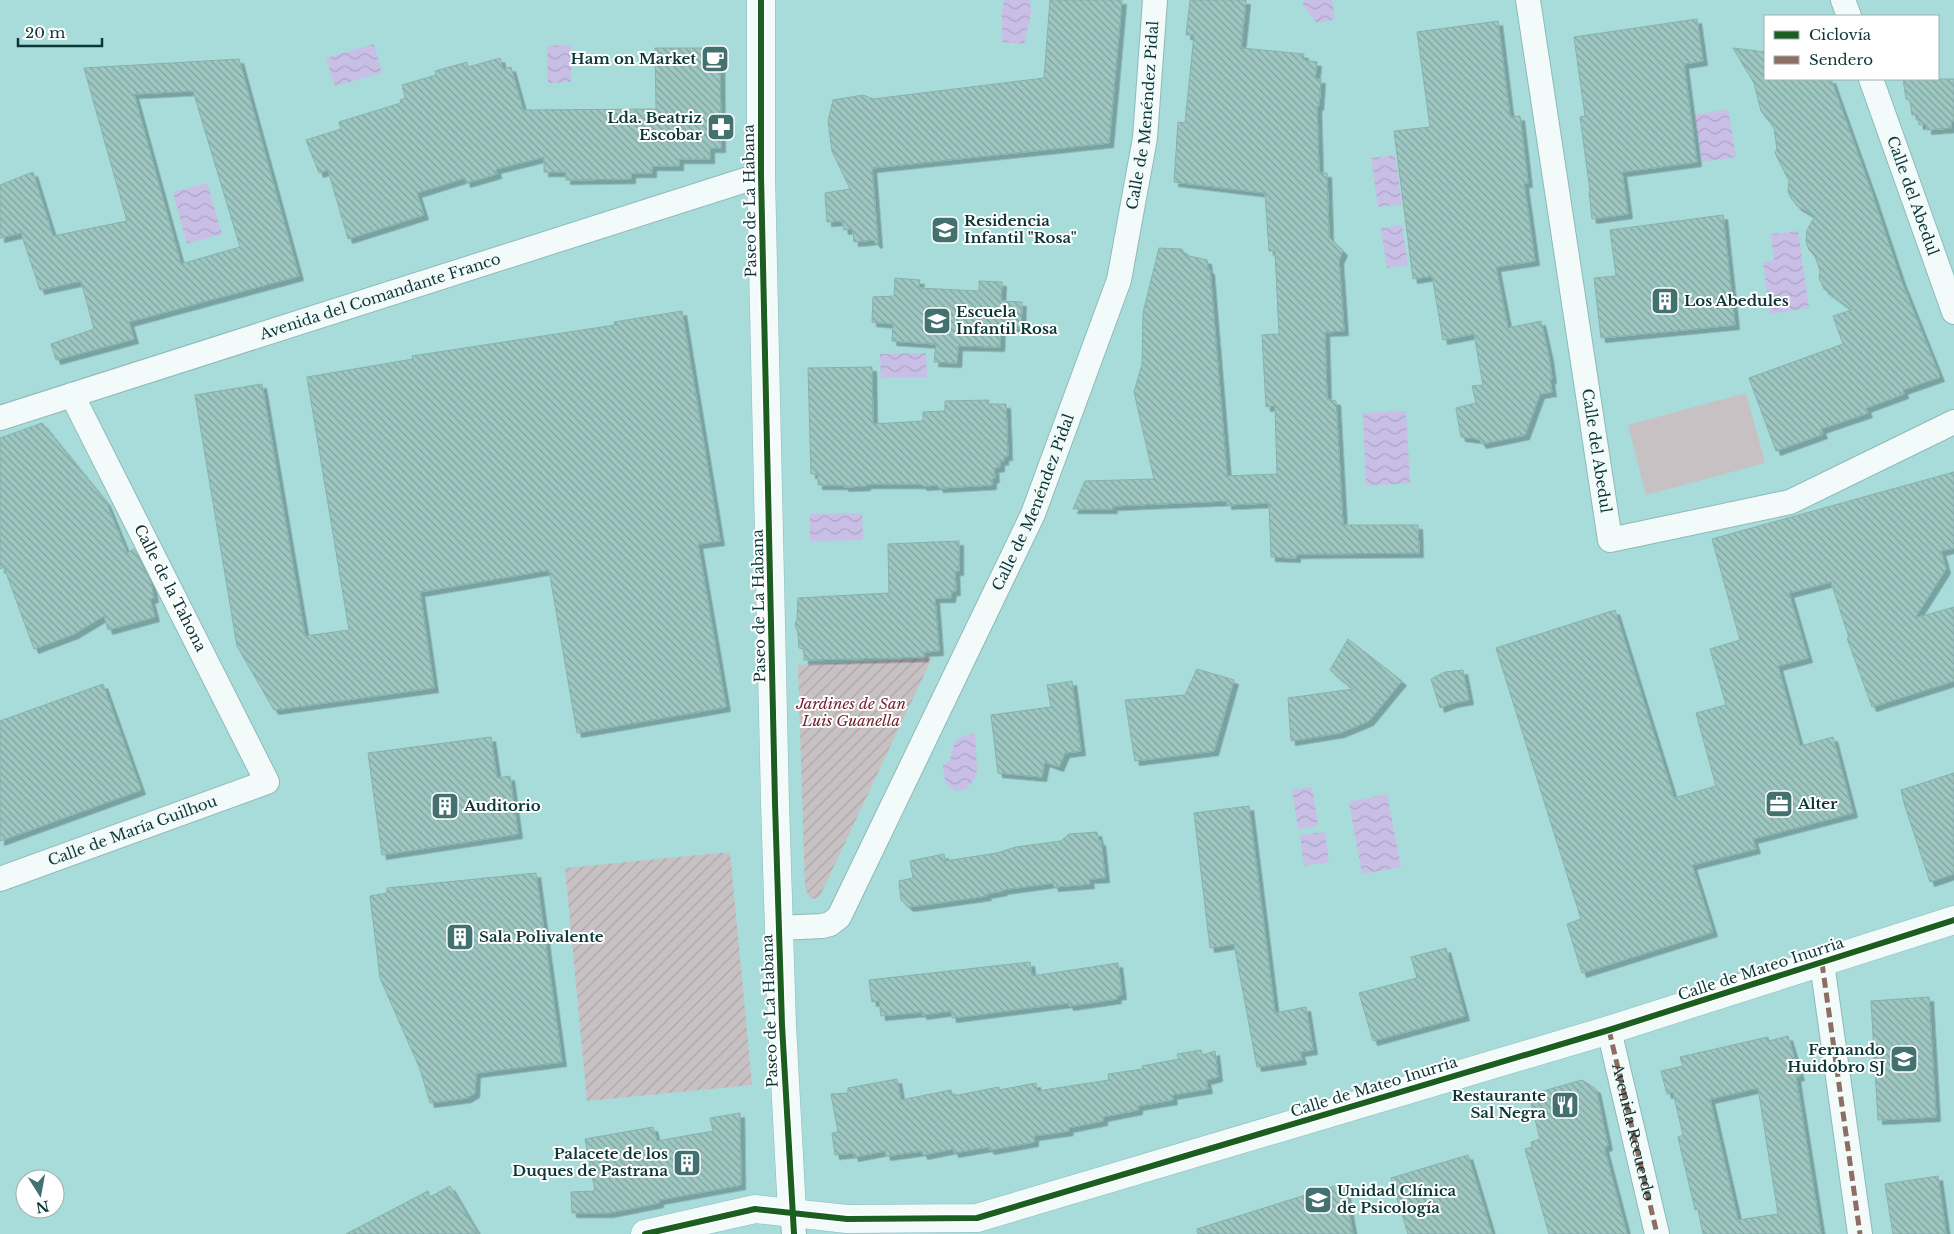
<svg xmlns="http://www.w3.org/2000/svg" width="1954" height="1234" viewBox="0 0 1954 1234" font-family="'Libre Baskerville',serif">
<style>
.garden{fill:url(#garden-furrows)}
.pitch{fill:#c8c1c3}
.water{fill:url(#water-waves)}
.building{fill:url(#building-back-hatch);stroke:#88b1ac;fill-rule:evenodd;filter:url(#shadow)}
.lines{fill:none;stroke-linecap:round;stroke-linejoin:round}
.street-casing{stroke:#8fb9b8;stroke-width:26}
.secondary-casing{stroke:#8fb9b8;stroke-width:29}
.street{stroke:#f2fafa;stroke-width:24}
.secondary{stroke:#f2fafa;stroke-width:28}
.quiet{stroke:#8d6e63;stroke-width:5;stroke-dasharray:10 5;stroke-linecap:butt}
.cycleway-casing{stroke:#fff;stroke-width:9}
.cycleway{stroke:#1b5e20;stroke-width:6}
.labels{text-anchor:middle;stroke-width:4;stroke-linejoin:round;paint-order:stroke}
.poi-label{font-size:15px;font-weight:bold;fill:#0c3737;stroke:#fff;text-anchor:start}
.street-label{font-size:15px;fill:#0c3737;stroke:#fff}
.park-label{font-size:15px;font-style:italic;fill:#752130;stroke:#fff}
</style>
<defs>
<pattern id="garden-furrows" width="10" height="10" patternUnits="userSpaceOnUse" patternTransform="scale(1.25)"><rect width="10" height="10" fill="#c8c1c3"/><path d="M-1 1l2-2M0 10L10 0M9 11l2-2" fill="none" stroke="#aba6a8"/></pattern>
<pattern id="water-waves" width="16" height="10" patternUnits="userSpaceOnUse" patternTransform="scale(1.25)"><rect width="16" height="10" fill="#c9bfe6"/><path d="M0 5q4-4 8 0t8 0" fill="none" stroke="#aba5c6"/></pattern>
<pattern id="building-back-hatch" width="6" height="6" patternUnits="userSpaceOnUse" patternTransform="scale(1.25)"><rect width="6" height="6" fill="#9ec7c2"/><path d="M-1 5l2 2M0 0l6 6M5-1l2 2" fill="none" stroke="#7fa29e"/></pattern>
<filter id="shadow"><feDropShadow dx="4.5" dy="4.5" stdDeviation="0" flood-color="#0004"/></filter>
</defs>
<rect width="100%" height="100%" fill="#a7dcdb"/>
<!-- garden -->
<path class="garden" d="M 932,658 L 820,896 L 814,899 L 810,898 L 805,888 L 798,665 Z
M 730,852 L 752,1085 L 587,1101 L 565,868 Z"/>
<!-- pitch -->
<path class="pitch" d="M 1746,393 L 1765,463 L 1646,495 L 1628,425 Z"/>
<!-- water -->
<path class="water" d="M 1004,0 L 1030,0 L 1031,14 L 1024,44 L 1002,42 L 1002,11 Z
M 1303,0 L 1332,0 L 1335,19 L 1317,23 L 1303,6 Z
M 374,44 L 382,73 L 335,86 L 326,58 Z
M 571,45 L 571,82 L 548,83 L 547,46 Z
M 1728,109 L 1736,157 L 1702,162 L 1695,115 Z
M 1395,155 L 1402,204 L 1378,207 L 1371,158 Z
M 207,183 L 222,234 L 187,244 L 173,192 Z
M 1402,225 L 1408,265 L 1387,268 L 1381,228 Z
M 1798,231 L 1809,308 L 1770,314 L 1763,262 L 1774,260 L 1771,234 Z
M 926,353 L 927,377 L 881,378 L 880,354 Z
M 1406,411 L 1410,483 L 1366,486 L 1363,413 Z
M 862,513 L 863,540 L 810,541 L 810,514 Z
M 972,733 L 975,735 L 977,769 L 975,779 L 965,790 C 946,793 944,781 943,765 L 950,761 C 955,743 950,740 972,733 Z
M 1312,787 L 1318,826 L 1298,829 L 1292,790 Z
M 1387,794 L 1401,867 L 1362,874 L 1349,802 Z
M 1325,832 L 1329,862 L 1304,866 L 1300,835 Z"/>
<!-- building -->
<path class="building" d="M 1050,0 L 1122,0 L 1109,143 L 872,168 L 878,243 L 876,244 L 874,240 L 854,242 L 853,229 L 844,230 L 842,221 L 827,222 L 825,193 L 850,189 L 832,151 L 828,121 L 833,100 L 863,95 L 873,99 L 1044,78 Z
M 1190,0 L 1246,0 L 1241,48 L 1304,54 L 1303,60 L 1317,62 L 1315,79 L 1321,79 L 1319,106 L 1317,106 L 1319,173 L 1327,173 L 1329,237 L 1343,251 L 1339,260 L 1344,331 L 1325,332 L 1327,399 L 1336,401 L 1343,525 L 1418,525 L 1419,553 L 1296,554 L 1296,558 L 1271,557 L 1269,503 L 1227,505 L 1227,501 L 1112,506 L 1113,509 L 1073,509 L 1085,481 L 1154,479 L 1134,392 L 1142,364 L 1143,313 L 1159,248 L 1182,249 L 1185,255 L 1207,260 L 1208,269 L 1210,270 L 1227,476 L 1277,474 L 1275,406 L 1266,407 L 1262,335 L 1279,334 L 1275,251 L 1269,251 L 1265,193 L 1174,182 L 1178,122 L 1185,123 L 1194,35 L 1186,35 Z
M 1697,19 L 1703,61 L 1684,64 L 1697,162 L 1622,172 L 1628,214 L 1592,219 L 1589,192 L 1590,191 L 1580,117 L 1585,116 L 1574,37 Z
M 1498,21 L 1510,117 L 1520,116 L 1528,183 L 1524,183 L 1535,261 L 1496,267 L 1508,328 L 1541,321 L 1549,357 L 1552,379 L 1550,380 L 1552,392 L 1540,394 L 1525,435 L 1482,444 L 1479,439 L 1461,437 L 1456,408 L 1476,403 L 1472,386 L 1483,385 L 1474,334 L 1443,340 L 1432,276 L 1413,279 L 1394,131 L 1430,127 L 1417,32 Z
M 655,48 L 720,48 L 721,148 L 710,148 L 710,159 L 679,159 L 679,166 L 652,166 L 652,173 L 631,173 L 631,179 L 566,180 L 566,172 L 544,172 L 544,157 L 496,169 L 497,174 L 466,183 L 465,178 L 417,193 L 424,215 L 348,239 L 328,170 L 319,173 L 306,140 L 341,129 L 339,122 L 401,103 L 400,100 L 405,98 L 402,85 L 436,75 L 435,71 L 467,62 L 468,67 L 500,58 L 503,69 L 511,67 L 523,110 L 656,109 Z
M 1733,48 L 1765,52 L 1765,79 L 1831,79 L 1873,196 L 1901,280 L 1940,377 L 1903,390 L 1904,394 L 1866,408 L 1868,413 L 1821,429 L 1823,434 L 1776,451 L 1749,378 L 1843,344 L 1833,316 L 1852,310 L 1824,289 L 1819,278 L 1820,271 L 1815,256 L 1809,250 L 1806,241 L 1807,230 L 1815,216 L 1797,206 L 1791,198 L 1788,191 L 1789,181 L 1775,153 L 1777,149 L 1774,128 L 1761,111 L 1754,83 Z
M 239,59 L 299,276 L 129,322 L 134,339 L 56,360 L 51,344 L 94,329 L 81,281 L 40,290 L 21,233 L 0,238 L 0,185 L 33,172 L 53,236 L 127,221 L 84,68 ZM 193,91 L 240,247 L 181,264 L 134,94 Z
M 1903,79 L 1954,79 L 1954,121 L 1951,121 L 1951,128 L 1927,130 L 1927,124 L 1919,125 L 1918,115 L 1912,115 L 1910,101 L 1906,99 Z
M 1723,215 L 1735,325 L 1601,338 L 1594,278 L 1616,276 L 1610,230 Z
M 895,278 L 920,280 L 919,288 L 979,291 L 979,281 L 1002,282 L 1001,301 L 1022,302 L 1021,328 L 1001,327 L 1000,347 L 958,346 L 957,363 L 934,362 L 936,344 L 892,341 L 893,324 L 872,322 L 873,297 L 894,296 Z
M 682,311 L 720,541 L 698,544 L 726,707 L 577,733 L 549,570 L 420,592 L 434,688 L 274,710 L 237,646 L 195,395 L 262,384 L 305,636 L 349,630 L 307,377 L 413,359 L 412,356 L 615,325 L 614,322 Z
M 872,367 L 873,424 L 923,421 L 923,412 L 945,411 L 945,401 L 989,400 L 988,404 L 1006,404 L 1008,456 L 1004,456 L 1004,461 L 1000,460 L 1000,467 L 994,468 L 995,478 L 992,479 L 992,485 L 939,488 L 938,485 L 923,486 L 921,484 L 866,484 L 866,486 L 844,487 L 844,485 L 818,485 L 818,474 L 811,474 L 808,368 Z
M 42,423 L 106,502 L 127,553 L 134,549 L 151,583 L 154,598 L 150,599 L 155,617 L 108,630 L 104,616 L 74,634 L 34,649 L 4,567 L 0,569 L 0,438 Z
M 1954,472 L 1954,548 L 1941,551 L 1946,569 L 1915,618 L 1954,607 L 1954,681 L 1872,707 L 1847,638 L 1849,638 L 1831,582 L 1789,593 L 1808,658 L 1778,666 L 1800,746 L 1833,737 L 1853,813 L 1753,839 L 1756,849 L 1692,865 L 1713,932 L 1582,973 L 1567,924 L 1581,919 L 1496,648 L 1615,610 L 1674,798 L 1716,786 L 1696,713 L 1726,705 L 1710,649 L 1740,640 L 1712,539 Z
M 959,541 L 959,571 L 955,571 L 956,591 L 952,591 L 951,598 L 935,598 L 939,651 L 924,652 L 924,657 L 804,660 L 804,649 L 799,648 L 798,633 L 795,625 L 797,619 L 798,598 L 889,593 L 888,544 Z
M 1348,639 L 1402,681 L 1369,721 L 1340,733 L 1291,741 L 1288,698 L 1353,689 L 1330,670 Z
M 1197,669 L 1234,680 L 1214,751 L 1135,761 L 1125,700 L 1185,695 Z
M 1463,670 L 1469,700 L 1453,703 L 1440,708 L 1431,679 L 1445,672 Z
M 1072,681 L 1081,751 L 1065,753 L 1059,767 L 1045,762 L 1042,777 L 998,773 L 991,715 L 1051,707 L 1047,685 Z
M 103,684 L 141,790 L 0,841 L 0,721 Z
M 491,737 L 497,778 L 510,776 L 518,834 L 382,855 L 368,753 Z
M 1954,773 L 1954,874 L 1930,882 L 1904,803 L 1901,790 Z
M 1249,806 L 1275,1013 L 1306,1007 L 1313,1050 L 1300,1052 L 1302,1060 L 1257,1067 L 1234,944 L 1210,948 L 1194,813 Z
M 1097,832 L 1099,841 L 1101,841 L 1105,878 L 1089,879 L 1090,884 L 1054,887 L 1053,883 L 1002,890 L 1003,891 L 986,894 L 987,896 L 909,907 L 901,900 L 899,881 L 913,878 L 910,861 L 944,854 L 945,861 L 997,853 L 1016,847 L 1061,841 L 1069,834 Z
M 536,873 L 562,1062 L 476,1073 L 475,1093 L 467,1098 L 430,1103 L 420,1069 L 380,978 L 370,896 L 387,893 L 387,888 Z
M 1446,948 L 1465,1016 L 1373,1041 L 1359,993 L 1417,978 L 1411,957 Z
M 1030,962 L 1032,976 L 1118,963 L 1122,995 L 1116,996 L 1117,999 L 1069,1006 L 1068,1003 L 952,1018 L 951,1011 L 922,1015 L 922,1012 L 881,1016 L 879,1001 L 872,1002 L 869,980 Z
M 1929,997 L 1936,1117 L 1878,1120 L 1871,1001 Z
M 1788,1036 L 1800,1076 L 1796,1077 L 1821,1234 L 1703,1234 L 1698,1209 L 1695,1210 L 1678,1137 L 1683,1135 L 1673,1092 L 1667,1094 L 1661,1071 L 1683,1066 L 1680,1057 L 1768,1037 L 1769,1041 ZM 1758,1088 L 1778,1214 L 1738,1220 L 1710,1099 Z
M 1201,1050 L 1203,1055 L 1215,1051 L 1218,1077 L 1206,1080 L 1208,1089 L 1172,1095 L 1173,1100 L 1138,1106 L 1138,1110 L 1103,1117 L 1103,1121 L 1068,1128 L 1069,1131 L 1034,1136 L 1034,1142 L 990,1150 L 988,1147 L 954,1153 L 953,1149 L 923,1155 L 922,1151 L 886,1156 L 885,1151 L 854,1157 L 853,1153 L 835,1155 L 832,1133 L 838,1132 L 831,1094 L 848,1093 L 848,1088 L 897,1079 L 901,1100 L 951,1090 L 953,1096 L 999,1087 L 999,1090 L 1036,1083 L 1037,1091 L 1109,1080 L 1108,1074 L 1143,1069 L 1142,1066 L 1179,1059 L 1177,1054 Z
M 1582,1080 L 1596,1089 L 1608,1146 L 1604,1147 L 1627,1234 L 1549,1234 L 1525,1149 L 1532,1147 L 1531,1142 L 1540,1139 L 1529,1095 Z
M 740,1113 L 741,1185 L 659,1200 L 659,1203 L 609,1213 L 572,1213 L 571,1192 L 595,1191 L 585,1139 L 653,1127 L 657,1141 L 713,1131 L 710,1118 Z
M 1468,1155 L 1492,1234 L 1408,1234 L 1391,1178 Z
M 1938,1176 L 1946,1234 L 1893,1234 L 1885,1184 Z
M 1344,1183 L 1353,1234 L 1198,1234 L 1197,1229 Z
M 450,1186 L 478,1234 L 346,1234 L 428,1191 L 430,1197 Z"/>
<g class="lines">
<defs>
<g id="street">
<path id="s1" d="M 1528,0 L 1610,540 L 1790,502 L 1954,422"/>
<path d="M 1843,0 L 1849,16"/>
<path id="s2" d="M 1871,79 L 1954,312"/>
<path id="s3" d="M 0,418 L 761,175"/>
<path id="s4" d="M 0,879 L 267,782 L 72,395"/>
<path id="s5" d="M 779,928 L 822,926 L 830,924 L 839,917 L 1033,514 L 1119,280 L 1145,138 L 1155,0"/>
<path d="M 1822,963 L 1860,1234"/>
<path id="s6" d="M 1609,1030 L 1657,1234"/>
<path d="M 792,1212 L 794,1234"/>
</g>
<path id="secondary" d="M 761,0 L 761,175 L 775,803 L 782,1025 L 792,1212
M 645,1234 L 755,1209 L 847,1219 L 977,1218 L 1609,1030 L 1954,920"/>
</defs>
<!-- street casing -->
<use href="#street" class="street-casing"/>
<!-- secondary casing -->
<use href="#secondary" class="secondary-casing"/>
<!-- street -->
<use href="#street" class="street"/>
<!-- secondary -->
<use href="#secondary" class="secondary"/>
<!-- quiet -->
<path class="quiet" d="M 1822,963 L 1860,1234
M 1609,1030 L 1657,1234"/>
<defs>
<path id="cycleway" d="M 761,0 L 761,175 L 775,803 L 782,1025 L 794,1234
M 645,1234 L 755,1209 L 847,1219 L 977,1218 L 1609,1030 L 1954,920"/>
</defs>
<!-- cycleway casing -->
<use href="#cycleway" class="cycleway-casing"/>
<!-- cycleway -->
<use href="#cycleway" class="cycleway"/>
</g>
<!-- icons -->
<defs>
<symbol id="cafe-square" viewBox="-11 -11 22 22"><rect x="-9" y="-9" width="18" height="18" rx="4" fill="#427170" stroke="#fff"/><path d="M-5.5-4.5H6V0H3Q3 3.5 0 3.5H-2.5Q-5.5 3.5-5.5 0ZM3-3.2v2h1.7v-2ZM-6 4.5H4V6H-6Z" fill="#fff"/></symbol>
<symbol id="pharmacy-square" viewBox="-11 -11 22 22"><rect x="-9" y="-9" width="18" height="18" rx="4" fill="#427170" stroke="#fff"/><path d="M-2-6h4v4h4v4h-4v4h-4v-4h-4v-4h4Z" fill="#fff"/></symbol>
<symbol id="school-square" viewBox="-11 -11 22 22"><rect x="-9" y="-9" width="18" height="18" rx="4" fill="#427170" stroke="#fff"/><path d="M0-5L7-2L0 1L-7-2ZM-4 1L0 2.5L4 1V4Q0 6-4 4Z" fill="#fff"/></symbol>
<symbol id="building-square" viewBox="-11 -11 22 22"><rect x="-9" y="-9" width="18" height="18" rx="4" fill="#427170" stroke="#fff"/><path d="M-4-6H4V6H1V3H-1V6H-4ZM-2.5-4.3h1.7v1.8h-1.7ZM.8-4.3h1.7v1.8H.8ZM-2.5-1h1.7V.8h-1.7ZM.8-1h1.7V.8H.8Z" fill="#fff"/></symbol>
<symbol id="office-square" viewBox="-11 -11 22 22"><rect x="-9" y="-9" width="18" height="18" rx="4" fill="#427170" stroke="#fff"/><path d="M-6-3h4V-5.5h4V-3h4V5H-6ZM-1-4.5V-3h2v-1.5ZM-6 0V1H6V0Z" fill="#fff"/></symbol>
<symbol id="university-square" viewBox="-11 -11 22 22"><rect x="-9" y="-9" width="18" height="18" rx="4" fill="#427170" stroke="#fff"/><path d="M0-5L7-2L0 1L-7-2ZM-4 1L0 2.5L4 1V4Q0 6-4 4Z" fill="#fff"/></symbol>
<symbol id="restaurant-square" viewBox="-11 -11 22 22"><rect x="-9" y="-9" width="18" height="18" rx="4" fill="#427170" stroke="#fff"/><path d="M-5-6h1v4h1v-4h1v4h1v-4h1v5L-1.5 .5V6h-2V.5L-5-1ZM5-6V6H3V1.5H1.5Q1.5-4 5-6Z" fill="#fff"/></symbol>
</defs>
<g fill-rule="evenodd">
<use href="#cafe-square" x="699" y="43" width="32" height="32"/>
<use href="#pharmacy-square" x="705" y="111" width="32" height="32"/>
<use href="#school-square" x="929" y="214" width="32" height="32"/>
<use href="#building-square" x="1649" y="285" width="32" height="32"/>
<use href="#school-square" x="921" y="305" width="32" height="32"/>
<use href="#office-square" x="1763" y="788" width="32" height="32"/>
<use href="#building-square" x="429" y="790" width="32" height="32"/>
<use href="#building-square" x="444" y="921" width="32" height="32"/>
<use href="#university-square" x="1888" y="1043" width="32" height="32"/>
<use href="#restaurant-square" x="1549" y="1089" width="32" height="32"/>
<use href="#building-square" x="671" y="1147" width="32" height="32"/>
<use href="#university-square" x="1302" y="1184" width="32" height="32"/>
</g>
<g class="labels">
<!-- poi labels -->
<g class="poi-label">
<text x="696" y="64" text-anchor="end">Ham on Market</text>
<text x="702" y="123" text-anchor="end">Lda. Beatriz<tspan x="702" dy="17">Escobar</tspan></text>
<text x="964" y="226">Residencia<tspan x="964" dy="17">Infantil "Rosa"</tspan></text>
<text x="1684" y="306">Los Abedules</text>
<text x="956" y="317">Escuela<tspan x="956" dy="17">Infantil Rosa</tspan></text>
<text x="1798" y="809">Alter</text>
<text x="464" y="811">Auditorio</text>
<text x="479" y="942">Sala Polivalente</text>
<text x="1885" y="1055" text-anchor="end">Fernando<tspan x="1885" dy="17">Huidobro SJ</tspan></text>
<text x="1546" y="1101" text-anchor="end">Restaurante<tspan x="1546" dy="17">Sal Negra</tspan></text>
<text x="668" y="1159" text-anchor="end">Palacete de los<tspan x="668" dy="17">Duques de Pastrana</tspan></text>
<text x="1337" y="1196">Unidad Clínica<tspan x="1337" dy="17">de Psicología</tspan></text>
</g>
<!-- street labels -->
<g class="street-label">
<text dy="5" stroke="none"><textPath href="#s5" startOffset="926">Calle de Menéndez Pidal</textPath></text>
<text dy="5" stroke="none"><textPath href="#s2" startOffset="124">Calle del Abedul</textPath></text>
<text transform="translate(750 201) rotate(-91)" y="5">Paseo de La Habana</text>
<text dy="5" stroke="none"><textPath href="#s3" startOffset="399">Avenida del Comandante Franco</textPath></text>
<text dy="5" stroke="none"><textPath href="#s1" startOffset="456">Calle del Abedul</textPath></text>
<text dy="5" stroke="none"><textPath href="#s5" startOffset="521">Calle de Menéndez Pidal</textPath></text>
<text transform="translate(170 588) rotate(63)" y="5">Calle de la Tahona</text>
<text transform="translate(759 606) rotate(-91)" y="5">Paseo de La Habana</text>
<text dy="5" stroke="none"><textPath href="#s4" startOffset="141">Calle de María Guilhou</textPath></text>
<text transform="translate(1761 969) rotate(-18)" y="5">Calle de Mateo Inurria</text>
<text transform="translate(770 1011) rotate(-92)" y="5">Paseo de La Habana</text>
<text transform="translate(1374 1087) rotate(-17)" y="5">Calle de Mateo Inurria</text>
<text dy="5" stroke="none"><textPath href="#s6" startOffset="105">Avenida Recuerdo</textPath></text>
</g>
<!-- park labels -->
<g class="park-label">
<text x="851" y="709">Jardines de San<tspan x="851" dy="17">Luis Guanella</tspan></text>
</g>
</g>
<!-- legend -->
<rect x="1764" y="15" width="175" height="65" fill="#ffffff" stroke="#9eafaf"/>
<rect x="1774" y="31" width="25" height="8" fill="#1b5e20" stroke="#9eafaf"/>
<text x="1809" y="40" font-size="15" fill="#0c3737">Ciclovía</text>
<rect x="1774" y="56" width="25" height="8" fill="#8d6e63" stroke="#9eafaf"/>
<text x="1809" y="65" font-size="15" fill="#0c3737">Sendero</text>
<!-- north arrow -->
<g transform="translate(40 1194) rotate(169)"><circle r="24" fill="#ffffff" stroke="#9eafaf"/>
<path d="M0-4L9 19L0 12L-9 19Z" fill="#427170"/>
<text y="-8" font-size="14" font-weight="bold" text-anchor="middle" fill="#0c3737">N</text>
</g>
<!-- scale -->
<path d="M18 38v8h84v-8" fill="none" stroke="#0c3737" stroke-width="2.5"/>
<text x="25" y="38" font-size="15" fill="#0c3737" stroke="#ffffff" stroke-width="4" paint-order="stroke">20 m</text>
</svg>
